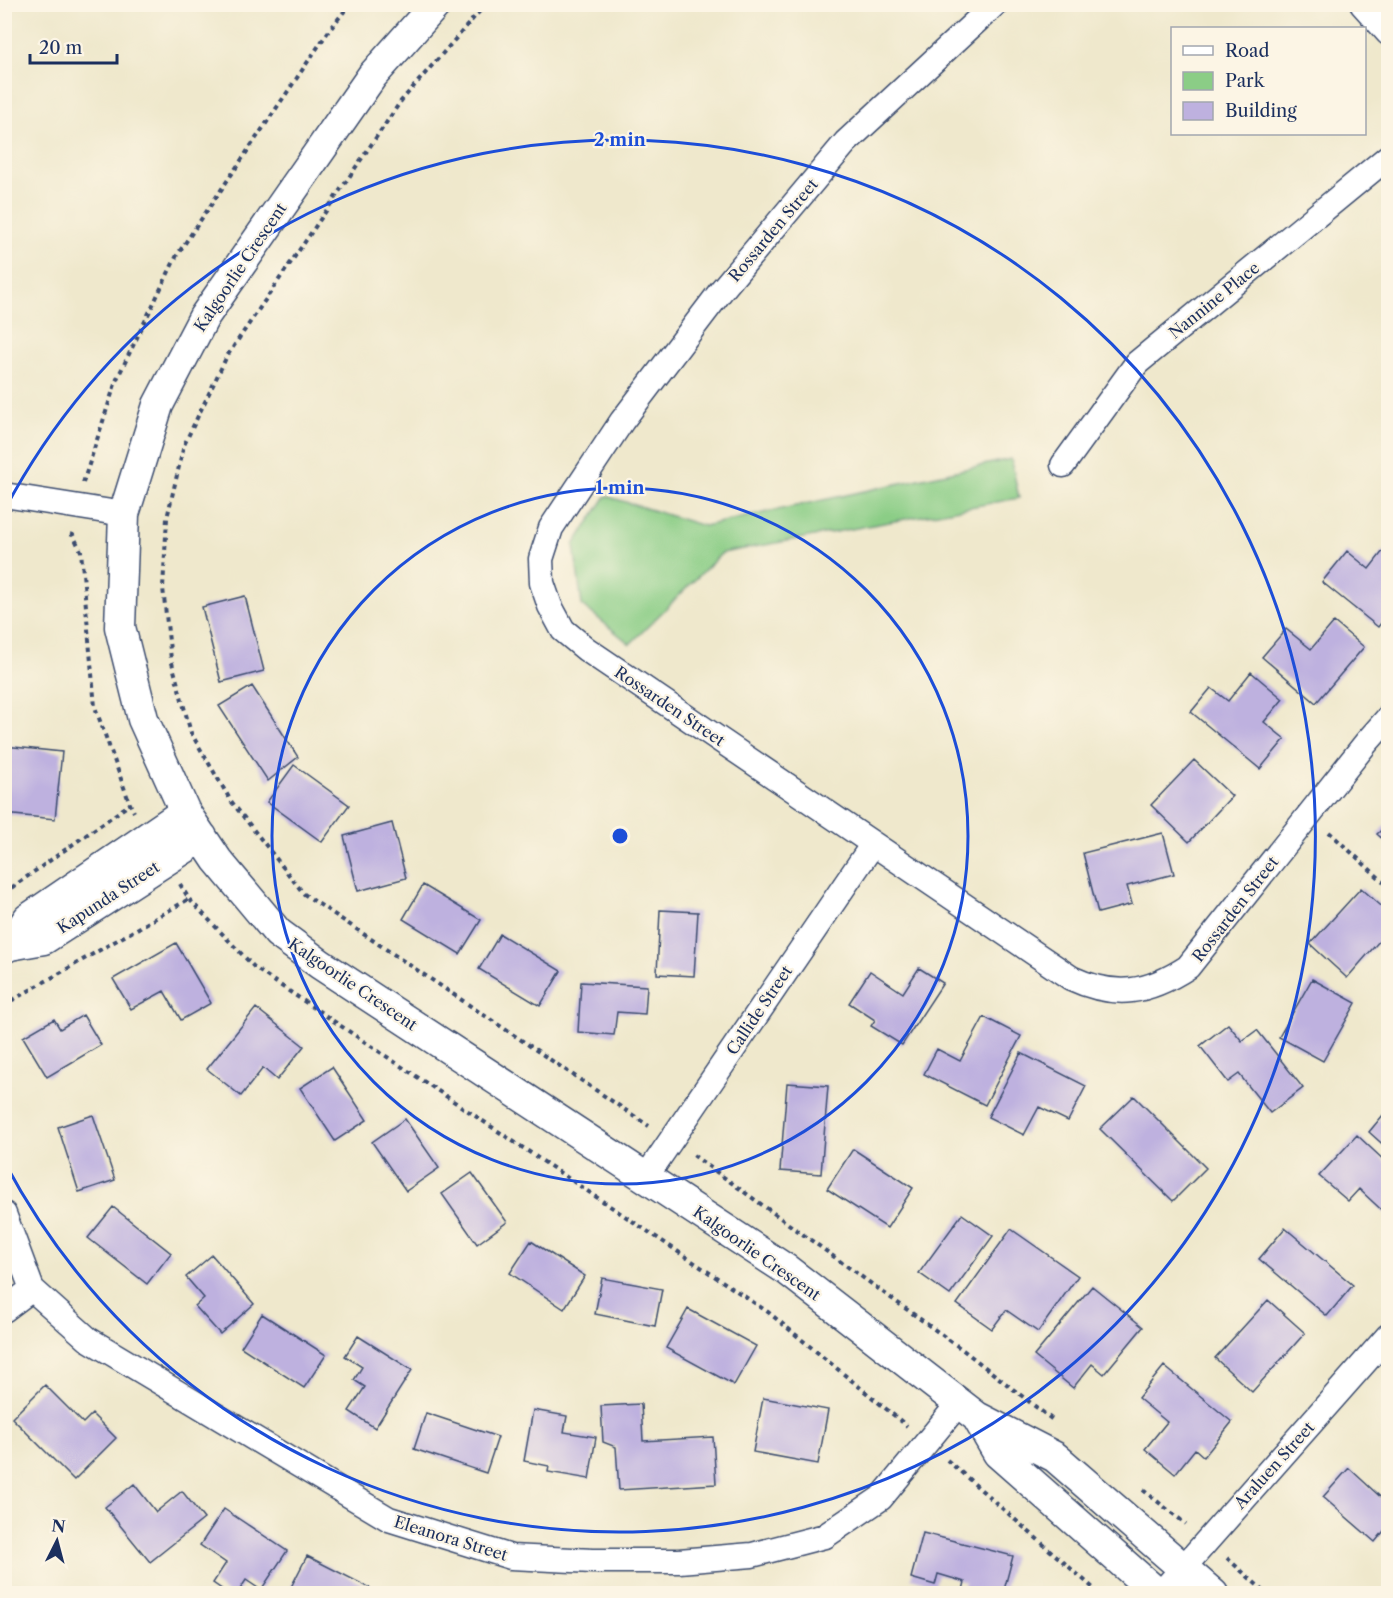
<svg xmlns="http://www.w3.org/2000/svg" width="1393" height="1598" viewBox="0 0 1393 1598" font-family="'Libre Caslon Text',serif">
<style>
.green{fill:#8bcd86;stroke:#537e72;stroke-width:1.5}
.building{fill:#beb1df}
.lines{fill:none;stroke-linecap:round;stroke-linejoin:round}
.minor-casing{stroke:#3b4b6e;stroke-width:27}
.tertiary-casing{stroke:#3b4b6e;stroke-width:33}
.path{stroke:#3b4b6e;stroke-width:4;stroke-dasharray:4.5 4.5;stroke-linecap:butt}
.minor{stroke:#fff;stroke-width:24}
.tertiary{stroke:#fff;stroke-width:30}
.ring{fill:none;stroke:#1d4ed8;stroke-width:3}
.labels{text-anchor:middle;stroke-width:4.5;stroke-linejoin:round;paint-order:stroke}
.street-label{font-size:16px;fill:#1b2f5e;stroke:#fcf5e5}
.centre{fill:#1d4ed8;stroke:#fcf5e5;stroke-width:3}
.ring-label{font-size:18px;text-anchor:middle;font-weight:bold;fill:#1d4ed8;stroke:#fcf5e5;stroke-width:4.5;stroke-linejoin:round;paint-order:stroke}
</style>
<rect width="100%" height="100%" fill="#fcf5e5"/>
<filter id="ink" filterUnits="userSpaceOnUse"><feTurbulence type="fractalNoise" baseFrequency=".0167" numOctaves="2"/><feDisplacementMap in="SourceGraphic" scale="12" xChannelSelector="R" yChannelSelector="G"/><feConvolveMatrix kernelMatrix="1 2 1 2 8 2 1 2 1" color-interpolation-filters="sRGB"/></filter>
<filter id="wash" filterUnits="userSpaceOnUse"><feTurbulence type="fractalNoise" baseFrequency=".008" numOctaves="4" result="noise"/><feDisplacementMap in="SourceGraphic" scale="24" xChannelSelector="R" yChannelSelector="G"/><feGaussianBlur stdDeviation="1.35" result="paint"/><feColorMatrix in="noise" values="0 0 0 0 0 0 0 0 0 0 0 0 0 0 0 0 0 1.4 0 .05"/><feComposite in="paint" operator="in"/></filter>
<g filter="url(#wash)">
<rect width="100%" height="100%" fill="#efe8cc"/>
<!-- green -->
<path class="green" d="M 1011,459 L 1019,498 L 722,553 L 630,644 L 582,605 L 574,545 L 606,496 L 704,526 Z"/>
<g id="blocks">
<!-- building -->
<path class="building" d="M 1347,551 L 1369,569 L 1383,551 L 1388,555 L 1388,614 L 1378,627 L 1322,582 Z
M 245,596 L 264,671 L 221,682 L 202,607 Z
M 1334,622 L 1364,647 L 1316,703 L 1262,657 L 1286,629 L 1311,649 Z
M 1251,672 L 1283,699 L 1264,722 L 1285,739 L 1260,769 L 1191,712 L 1211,688 L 1228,701 Z
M 252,686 L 298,757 L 268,781 L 219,706 Z
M 4,746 L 62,752 L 55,819 L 4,814 Z
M 1194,760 L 1232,796 L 1189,842 L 1151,805 Z
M 294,765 L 349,805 L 322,842 L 267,802 Z
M 392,823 L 406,878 L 358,891 L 344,836 Z
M 1388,824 L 1388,844 L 1377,834 Z
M 1163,833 L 1174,874 L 1127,886 L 1132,904 L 1098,913 L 1083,853 Z
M 423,885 L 481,920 L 460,954 L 403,919 Z
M 1361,888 L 1388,912 L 1388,931 L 1347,978 L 1310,944 Z
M 660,910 L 698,912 L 694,976 L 657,974 Z
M 500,934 L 561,971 L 540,1006 L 479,969 Z
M 176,943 L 211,1003 L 181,1020 L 164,991 L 131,1009 L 113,979 Z
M 919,968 L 943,983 L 902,1045 L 871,1026 L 875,1020 L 849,1003 L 870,971 L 903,993 Z
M 1312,979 L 1356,1003 L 1323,1061 L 1279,1037 Z
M 581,982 L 647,986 L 645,1014 L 617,1012 L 614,1035 L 578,1032 Z
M 256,1008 L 304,1046 L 277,1080 L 263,1068 L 241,1096 L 207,1069 Z
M 83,1015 L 101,1045 L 47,1077 L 23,1037 L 54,1019 L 60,1029 Z
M 984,1017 L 1021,1036 L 985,1105 L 924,1074 L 937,1049 L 960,1061 Z
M 1228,1024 L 1242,1041 L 1257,1030 L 1303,1088 L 1270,1113 L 1239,1074 L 1228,1082 L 1200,1046 Z
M 1021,1053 L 1086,1086 L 1068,1121 L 1039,1107 L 1024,1135 L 988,1117 Z
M 332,1067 L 367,1120 L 335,1141 L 300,1088 Z
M 787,1083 L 828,1086 L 821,1174 L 780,1171 Z
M 1134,1096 L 1206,1168 L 1173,1201 L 1100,1129 Z
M 1388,1109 L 1388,1149 L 1369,1132 Z
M 93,1115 L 115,1180 L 79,1192 L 58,1127 Z
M 405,1119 L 439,1168 L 406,1191 L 372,1142 Z
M 1357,1135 L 1388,1164 L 1388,1216 L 1359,1189 L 1348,1201 L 1319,1176 Z
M 853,1149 L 913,1188 L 887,1228 L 827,1189 Z
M 472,1173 L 507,1222 L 477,1244 L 442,1194 Z
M 113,1207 L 171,1253 L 147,1284 L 88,1238 Z
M 962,1214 L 993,1236 L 950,1295 L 919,1273 Z
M 1285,1228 L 1353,1285 L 1327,1316 L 1259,1259 Z
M 1011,1229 L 1078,1276 L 1038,1332 L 1006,1310 L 992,1329 L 957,1304 Z
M 531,1241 L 585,1276 L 564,1309 L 510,1273 Z
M 212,1255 L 254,1304 L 220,1334 L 195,1306 L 204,1298 L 186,1277 Z
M 602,1278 L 662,1289 L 655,1326 L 595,1314 Z
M 1092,1286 L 1143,1327 L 1104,1374 L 1092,1364 L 1073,1388 L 1034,1356 Z
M 1268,1300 L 1305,1333 L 1252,1392 L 1215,1358 Z
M 688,1309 L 756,1346 L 734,1385 L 666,1348 Z
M 262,1314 L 326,1355 L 304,1388 L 241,1347 Z
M 358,1336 L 412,1370 L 375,1428 L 349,1411 L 365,1387 L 354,1380 L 362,1367 L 345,1356 Z
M 1164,1366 L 1232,1422 L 1204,1457 L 1195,1449 L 1175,1474 L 1145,1449 L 1167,1422 L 1138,1398 Z
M 45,1385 L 83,1423 L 92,1414 L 116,1438 L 74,1480 L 12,1418 Z
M 763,1398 L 828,1410 L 818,1464 L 753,1452 Z
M 641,1404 L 643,1441 L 713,1437 L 716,1484 L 619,1490 L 616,1447 L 603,1442 L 601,1406 Z
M 533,1410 L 567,1416 L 564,1432 L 596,1437 L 589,1479 L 548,1472 L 549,1466 L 524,1461 Z
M 426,1413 L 498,1437 L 486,1473 L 414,1449 Z
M 1349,1468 L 1388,1504 L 1388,1526 L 1375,1542 L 1323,1497 Z
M 134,1484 L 156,1512 L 182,1491 L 204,1519 L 150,1562 L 105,1507 Z
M 224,1509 L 287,1551 L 261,1590 L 246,1580 L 237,1594 L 229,1594 L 213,1583 L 226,1563 L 200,1545 Z
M 923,1533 L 1013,1556 L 1003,1594 L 962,1594 L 965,1582 L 938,1574 L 935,1585 L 911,1578 Z
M 307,1556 L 370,1588 L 367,1594 L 299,1594 L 290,1589 Z"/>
</g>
</g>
<g filter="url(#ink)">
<use href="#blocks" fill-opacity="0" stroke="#3b4b6e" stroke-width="1.5"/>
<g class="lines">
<defs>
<path id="minor" d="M 995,4 L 846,142 L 721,291 L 622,421 L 551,528 L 541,559 L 542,583 L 550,606 L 563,630 L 586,649 L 1071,978 C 1116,999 1148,993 1188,967 L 1366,743 L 1388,718
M 1362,4 L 1388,33
M 1063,465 L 1137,363 L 1388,157
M 4,495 L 124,514
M 646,1177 L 873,844
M 4,1214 L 32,1289 L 88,1339 L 389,1519 L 511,1557 L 593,1561 L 679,1561 L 752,1555 L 825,1536 L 881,1498 L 959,1403
M 4,1310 L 32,1289
M 1160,1594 L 1388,1336"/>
<path id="tertiary" d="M 436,4 L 372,76 L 204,317 L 158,405 L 124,514 L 120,627 L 143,719 L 185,812 L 217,860 L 278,933 L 320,964 L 787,1270 L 977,1417 L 1055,1457 L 1213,1594
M 10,945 L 28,919 L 185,812
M 4,948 L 10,945 L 44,939 L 202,837
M 977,1417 L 998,1453 L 1158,1594"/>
</defs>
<!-- minor casing -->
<use href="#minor" class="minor-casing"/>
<!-- tertiary casing -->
<use href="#tertiary" class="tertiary-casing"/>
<!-- path -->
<path class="path" d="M 486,4 L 401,101 L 227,356 L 184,445 L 167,518 L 163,588 L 171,659 L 191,733 L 231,801 L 304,894 L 649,1126
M 83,483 L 116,381 L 177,255 L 328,32 L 350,4
M 70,534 L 73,535 L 81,551 L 95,707 L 130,804 L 134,812
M 1329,832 L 1388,886
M 180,884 L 189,899 L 256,969 L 768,1312 L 907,1426
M 4,893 L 130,804
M 4,1005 L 189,899
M 693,1155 L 963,1350 L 1054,1421
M 947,1460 L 1100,1594
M 1143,1490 L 1186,1524
M 1227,1558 L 1267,1594"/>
<!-- minor -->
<use href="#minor" class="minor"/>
<!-- tertiary -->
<use href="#tertiary" class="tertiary"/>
</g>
</g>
<!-- distance rings -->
<g class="ring">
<circle cx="620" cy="836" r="348"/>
<path d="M5 509A696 696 0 1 1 5 1163"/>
</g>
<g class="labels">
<!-- street labels -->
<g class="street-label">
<text transform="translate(773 230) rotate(-50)" y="6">Rossarden Street</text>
<text transform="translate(240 267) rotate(-56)" y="6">Kalgoorlie Crescent</text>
<text transform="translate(1214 300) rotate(-39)" y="6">Nannine Place</text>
<text transform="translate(670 706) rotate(34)" y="6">Rossarden Street</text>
<text transform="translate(108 897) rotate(-33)" y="6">Kapunda Street</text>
<text transform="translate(1235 909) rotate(-52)" y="6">Rossarden Street</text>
<text transform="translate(353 984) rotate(34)" y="6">Kalgoorlie Crescent</text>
<text transform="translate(759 1010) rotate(-56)" y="6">Callide Street</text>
<text transform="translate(757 1253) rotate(35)" y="6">Kalgoorlie Crescent</text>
<text transform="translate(1274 1465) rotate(-48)" y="6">Araluen Street</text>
<text transform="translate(451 1538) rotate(17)" y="6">Eleanora Street</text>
</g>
</g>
<circle cx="620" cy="836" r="9" class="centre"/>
<g class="ring-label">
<text x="620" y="146">2 min</text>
<text x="620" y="494">1 min</text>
</g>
<!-- margin -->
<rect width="1393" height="1598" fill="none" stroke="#fcf5e5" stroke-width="24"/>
<!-- legend -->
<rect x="1171" y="27" width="195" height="108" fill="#fcf5e5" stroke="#a2a6af" stroke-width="1.5"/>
<rect x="1183" y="46" width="30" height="9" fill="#ffffff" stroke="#a2a6af" stroke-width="1.5"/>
<text x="1225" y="57" font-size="18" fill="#1b2f5e">Road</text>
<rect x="1183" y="72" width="30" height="18" fill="#8bcd86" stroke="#a2a6af" stroke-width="1.5"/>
<text x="1225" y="87" font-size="18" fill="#1b2f5e">Park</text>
<rect x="1183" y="102" width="30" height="18" fill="#beb1df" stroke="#a2a6af" stroke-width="1.5"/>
<text x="1225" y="117" font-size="18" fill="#1b2f5e">Building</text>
<!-- north arrow -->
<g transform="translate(57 1541) rotate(6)" stroke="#fcf5e5" stroke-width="4.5" paint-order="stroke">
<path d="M0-4.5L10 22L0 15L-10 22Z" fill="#1b2f5e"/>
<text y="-9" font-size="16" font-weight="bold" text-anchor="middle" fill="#1b2f5e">N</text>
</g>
<!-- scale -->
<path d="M30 54v9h87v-9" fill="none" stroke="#1b2f5e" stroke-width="3"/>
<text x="39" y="54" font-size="18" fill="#1b2f5e" stroke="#fcf5e5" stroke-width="4.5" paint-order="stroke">20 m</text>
</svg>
